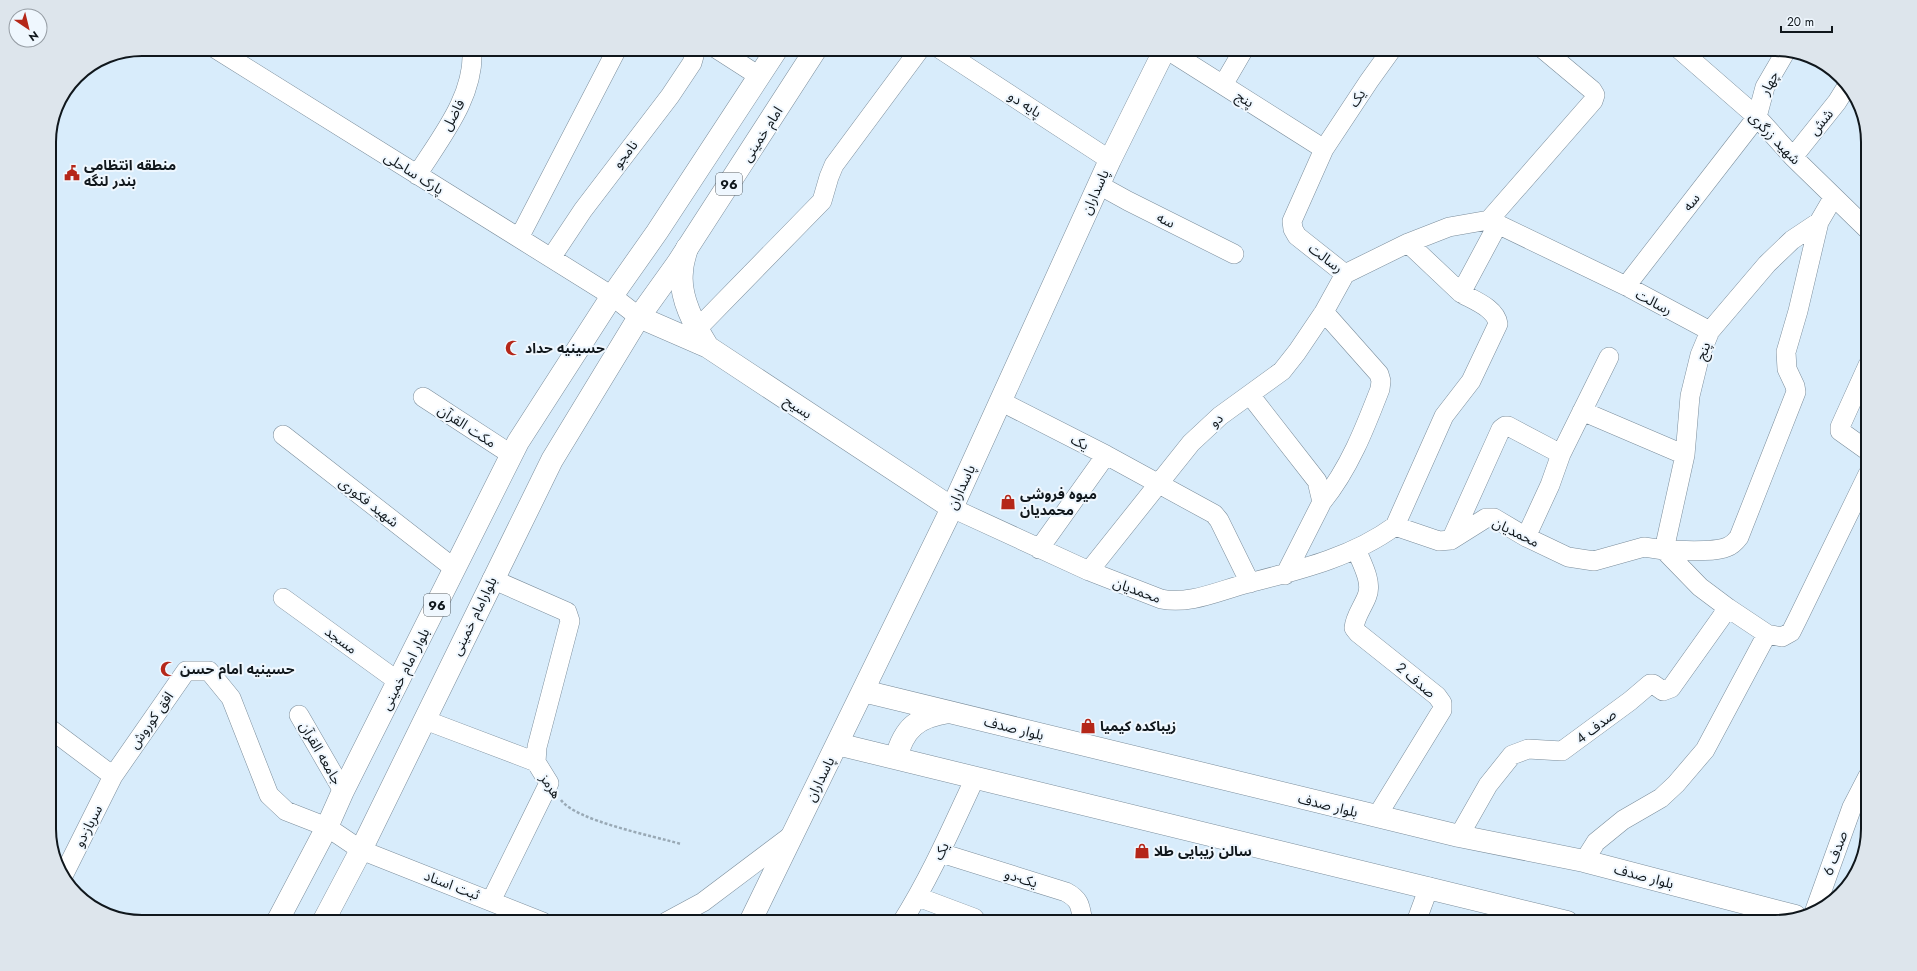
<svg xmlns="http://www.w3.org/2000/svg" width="1917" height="971" viewBox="0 0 1917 971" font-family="Jost,'Noto Sans Arabic',sans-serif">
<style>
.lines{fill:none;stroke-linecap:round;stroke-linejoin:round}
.minor-casing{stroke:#7b8d9b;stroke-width:20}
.tertiary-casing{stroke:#7b8d9b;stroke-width:23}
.trunk-casing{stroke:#7b8d9b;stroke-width:23}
.path{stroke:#99a9b5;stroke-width:2.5;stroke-dasharray:3 2;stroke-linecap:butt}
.minor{stroke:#fff;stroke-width:19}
.tertiary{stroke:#fff;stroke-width:22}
.trunk{stroke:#fff;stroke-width:22}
.labels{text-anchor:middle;stroke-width:4;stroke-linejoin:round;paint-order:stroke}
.shield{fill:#eff7fe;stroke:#535a60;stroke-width:1}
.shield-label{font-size:13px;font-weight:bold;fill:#10171c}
.street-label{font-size:14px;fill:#10171c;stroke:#eff7fe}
.poi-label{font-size:14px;font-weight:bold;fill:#10171c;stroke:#eff7fe;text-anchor:start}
.rim{fill:none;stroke:#10171c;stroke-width:2}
</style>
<rect width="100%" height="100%" fill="#d8ecfb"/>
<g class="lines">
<defs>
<path id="minor" d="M 216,49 L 612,296 L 639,317
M 717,49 L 759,76
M 940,49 L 1110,160
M 1166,49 L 1324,149
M 1392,49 L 1369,81 L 1324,149 L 1292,221 L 1293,229 L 1297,236 L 1345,274 L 1408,243 L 1449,227 L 1489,220 L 1626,286 L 1710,331
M 1679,49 L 1757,117 L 1793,157 L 1868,230
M 1223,85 L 1244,49
M 1793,157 L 1837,102 L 1847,86
M 417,175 C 441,137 475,96 472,49
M 1099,185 L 1128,201 L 1234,254
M 1489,220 L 1593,101 L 1595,95 L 1592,90 L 1543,49
M 1819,222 L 1798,311 L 1786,352 L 1787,369 L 1795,386 L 1796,392 L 1739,537 C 1736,541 1733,545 1727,547 C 1713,553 1680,550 1664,550 L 1685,455 L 1690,396 L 1700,355 L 1710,331 L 1767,264 L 1792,240 L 1819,222 L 1833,198
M 519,238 L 617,49
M 1408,243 L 1461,293
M 551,258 L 583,210 L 670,96 L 692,63 L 696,49
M 1626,286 L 1757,117 L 1765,87 L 1786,51
M 697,329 L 822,201 L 829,177 L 834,165 L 920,49
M 1868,365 L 1840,427 L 1840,431 L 1868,451
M 1250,395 L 1317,481 L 1322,502 L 1285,575
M 423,397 L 512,455
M 1000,401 L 1106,455 L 1214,514 L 1219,520 L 1250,583
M 1582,411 L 1685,455
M 283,435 L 455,569
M 1322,502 C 1349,469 1365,428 1380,389 L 1381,381 L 1379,374 L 1324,312
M 952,508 L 1089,571 L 1161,599 C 1191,605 1220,590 1249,583 C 1299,570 1353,557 1395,526 L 1439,541 L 1451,540 L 1486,518 L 1494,518 L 1526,537 L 1568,557 L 1594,561 L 1644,547 L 1664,550 L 1700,587 L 1728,608 L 1767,634 L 1782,637 L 1791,632 L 1798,618 L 1868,474
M 1395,526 L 1444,416 L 1471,381 L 1498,324 C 1496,308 1473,300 1461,293 L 1498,224
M 1526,537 L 1550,485 L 1561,454 L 1609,357
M 1451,540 L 1501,429 L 1505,426 L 1508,426 L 1561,454
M 1039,549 L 1106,455
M 1356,549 C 1361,562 1373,582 1367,596 C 1363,607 1355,616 1354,628 L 1358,633 L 1437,696 L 1442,703 L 1442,710 L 1377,816
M 1089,571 L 1191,443 L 1220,416 L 1282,371 L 1297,352 L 1324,312 L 1345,274
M 492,579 L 567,612 L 570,621 L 537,747 L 536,762
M 283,598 L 399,682
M 299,715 L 343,791
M 425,720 L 536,762 L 549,783 L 491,901
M 49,728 L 113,776
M 1459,836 L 1488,785 L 1512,755 L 1528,749 L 1562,751 L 1630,701 L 1650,684 L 1653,684 L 1663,691 L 1671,688 L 1728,608
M 941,853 L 1066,892 C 1081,900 1080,907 1083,922
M 1584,861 L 1596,842 L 1623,820 L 1661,798 L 1676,784 L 1705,750 L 1767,634
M 63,876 L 113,776 L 186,671 L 209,671 L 231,698 L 269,795 L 286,811 L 327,827 L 361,850 L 543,922
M 918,897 L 974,918 L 977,922
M 1815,910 L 1852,807 L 1868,776
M 666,922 L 703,902 L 792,835
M 902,922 C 931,876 952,827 975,778
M 1416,922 L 1429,887"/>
<path id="tertiary" d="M 687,248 C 685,256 682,264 682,272 C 679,298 695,326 708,347
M 639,317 L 708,347 L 952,508
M 863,691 L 1459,836 L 1584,861 L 1795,916
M 837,744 L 1567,922
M 896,758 C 904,728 917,717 949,712
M 750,922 L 952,508 L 1110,160 L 1165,49"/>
<path id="trunk" d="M 277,922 L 327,827 L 343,791 L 518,442 L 612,296 L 657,232 L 777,49
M 323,922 L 361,850 L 552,460 L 639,317 L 677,264 L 816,49"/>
</defs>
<!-- minor casing -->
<use href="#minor" class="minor-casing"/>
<!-- tertiary casing -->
<use href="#tertiary" class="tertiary-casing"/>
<!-- trunk casing -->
<use href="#trunk" class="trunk-casing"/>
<!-- path -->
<path class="path" d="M 561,800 C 576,821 654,836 681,844"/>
<!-- minor -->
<use href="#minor" class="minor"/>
<!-- tertiary -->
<use href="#tertiary" class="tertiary"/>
<!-- trunk -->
<use href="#trunk" class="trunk"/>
</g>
<!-- icons -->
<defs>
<symbol id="civic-bare" viewBox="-9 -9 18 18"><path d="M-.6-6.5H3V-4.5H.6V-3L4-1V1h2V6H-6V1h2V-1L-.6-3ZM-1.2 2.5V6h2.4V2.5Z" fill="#b52719" stroke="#eff7fe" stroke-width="2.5" paint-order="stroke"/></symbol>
<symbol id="mosque-bare" viewBox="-9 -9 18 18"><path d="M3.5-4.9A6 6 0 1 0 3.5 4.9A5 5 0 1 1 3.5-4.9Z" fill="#b52719" stroke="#eff7fe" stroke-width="2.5" paint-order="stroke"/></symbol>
<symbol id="shop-bare" viewBox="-9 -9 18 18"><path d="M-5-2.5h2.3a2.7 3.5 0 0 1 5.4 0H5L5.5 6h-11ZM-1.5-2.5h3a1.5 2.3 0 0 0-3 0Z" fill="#b52719" stroke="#eff7fe" stroke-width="2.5" paint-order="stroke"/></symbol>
</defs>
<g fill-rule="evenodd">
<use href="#civic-bare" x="61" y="162" width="22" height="22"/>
<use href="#mosque-bare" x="502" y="337" width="22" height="22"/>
<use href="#shop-bare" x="997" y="491" width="22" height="22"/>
<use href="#mosque-bare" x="157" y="658" width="22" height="22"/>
<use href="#shop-bare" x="1077" y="715" width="22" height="22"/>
<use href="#shop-bare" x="1131" y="840" width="22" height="22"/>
</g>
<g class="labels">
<!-- shield labels -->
<g class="shield">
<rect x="716" y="173" width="26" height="22" rx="3"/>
<rect x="424" y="594" width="26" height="22" rx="3"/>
</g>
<g class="shield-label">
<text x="729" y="189">96</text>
<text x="437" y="610">96</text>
</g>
<!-- street labels -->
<g class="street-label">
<text transform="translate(1769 83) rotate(-64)" y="5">چهار</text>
<text transform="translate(1357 98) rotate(-57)" y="5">یک</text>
<text transform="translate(1245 99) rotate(32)" y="5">پنج</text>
<text transform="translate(1025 104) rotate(33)" y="5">پایه دو</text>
<text transform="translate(453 115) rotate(-62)" y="5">فاضل</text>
<text transform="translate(1821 122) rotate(-51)" y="5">شش</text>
<text transform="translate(762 134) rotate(-57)" y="5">امام خمینی</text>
<text transform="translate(1775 138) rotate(46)" y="5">شهید زرگری</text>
<text transform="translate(625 154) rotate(-52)" y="5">نامجو</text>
<text transform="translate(414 173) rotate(32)" y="5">پارک ساحلی</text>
<text transform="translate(1095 192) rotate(-66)" y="5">پاسداران</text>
<text transform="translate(1691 202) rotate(-52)" y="5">سه</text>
<text transform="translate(1166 220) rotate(26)" y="5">سه</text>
<text transform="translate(1326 258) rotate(37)" y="5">رسالت</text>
<text transform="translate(1654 302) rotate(28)" y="5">رسالت</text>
<text transform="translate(1703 351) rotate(-71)" y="5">پنج</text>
<text transform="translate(798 407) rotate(33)" y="5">بسیح</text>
<text transform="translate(1216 420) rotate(-41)" y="5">دو</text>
<text transform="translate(467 426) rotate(33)" y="5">مکت القرآن</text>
<text transform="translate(1080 442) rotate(27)" y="5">یک</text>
<text transform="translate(961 487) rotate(-65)" y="5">پاسداران</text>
<text transform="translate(369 502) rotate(38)" y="5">شهید فکوری</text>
<text transform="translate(1516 532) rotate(26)" y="5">محمدیان</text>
<text transform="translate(1137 590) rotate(20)" y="5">محمدیان</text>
<text transform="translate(474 616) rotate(-64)" y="5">بلوارامام خمینی</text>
<text transform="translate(341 640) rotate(36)" y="5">مسجد</text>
<text transform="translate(405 669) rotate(-63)" y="5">بلوار امام خمینی</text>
<text transform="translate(1416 680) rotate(40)" y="5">صدف 2</text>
<text transform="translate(151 720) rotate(-55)" y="5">افق کوروش</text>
<text transform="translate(1596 726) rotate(-37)" y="5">صدف 4</text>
<text transform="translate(1014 728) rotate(14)" y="5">بلوار صدف</text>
<text transform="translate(321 753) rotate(60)" y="5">جامعه القرآن</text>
<text transform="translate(820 779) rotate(-64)" y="5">پاسداران</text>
<text transform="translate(551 786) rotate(56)" y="5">هرمز</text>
<text transform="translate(1328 805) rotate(14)" y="5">بلوار صدف</text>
<text transform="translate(88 826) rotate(-63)" y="5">سرباز-دو</text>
<text transform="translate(941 851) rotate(-64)" y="5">یک</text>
<text transform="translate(1835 853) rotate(-70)" y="5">صدف 6</text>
<text transform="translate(1644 876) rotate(15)" y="5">بلوار صدف</text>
<text transform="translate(1021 878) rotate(17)" y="5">یک-دو</text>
<text transform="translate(452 885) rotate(21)" y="5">ثبت اسناد</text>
</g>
<!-- poi labels -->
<g class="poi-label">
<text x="84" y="170">منطقه انتظامی<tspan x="84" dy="16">بندر لنگه</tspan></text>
<text x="525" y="353">حسینیه حداد</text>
<text x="1020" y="499">میوه فروشی<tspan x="1020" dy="16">محمدیان</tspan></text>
<text x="180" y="674">حسینیه امام حسن</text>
<text x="1100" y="731">زیباکده کیمیا</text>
<text x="1154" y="856">سالن زیبایی طلا</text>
</g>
</g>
<!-- crop -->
<path d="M0 0H1917V971H0ZM142 56H1775A86 86 0 0 1 1861 142V829A86 86 0 0 1 1775 915H142A86 86 0 0 1 56 829V142A86 86 0 0 1 142 56Z" fill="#dde5ec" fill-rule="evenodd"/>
<path class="rim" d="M142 56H1775A86 86 0 0 1 1861 142V829A86 86 0 0 1 1775 915H142A86 86 0 0 1 56 829V142A86 86 0 0 1 142 56Z"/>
<!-- north arrow -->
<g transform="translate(28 28) rotate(145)"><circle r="19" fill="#eff7fe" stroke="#969da4"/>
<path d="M0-3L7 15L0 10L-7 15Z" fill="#b52719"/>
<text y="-6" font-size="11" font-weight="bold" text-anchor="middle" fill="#10171c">N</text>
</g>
<!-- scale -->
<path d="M1781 26v6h51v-6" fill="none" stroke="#10171c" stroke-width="2"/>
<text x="1787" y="26" font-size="12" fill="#10171c" stroke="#eff7fe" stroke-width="3" paint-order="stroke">20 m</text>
</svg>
